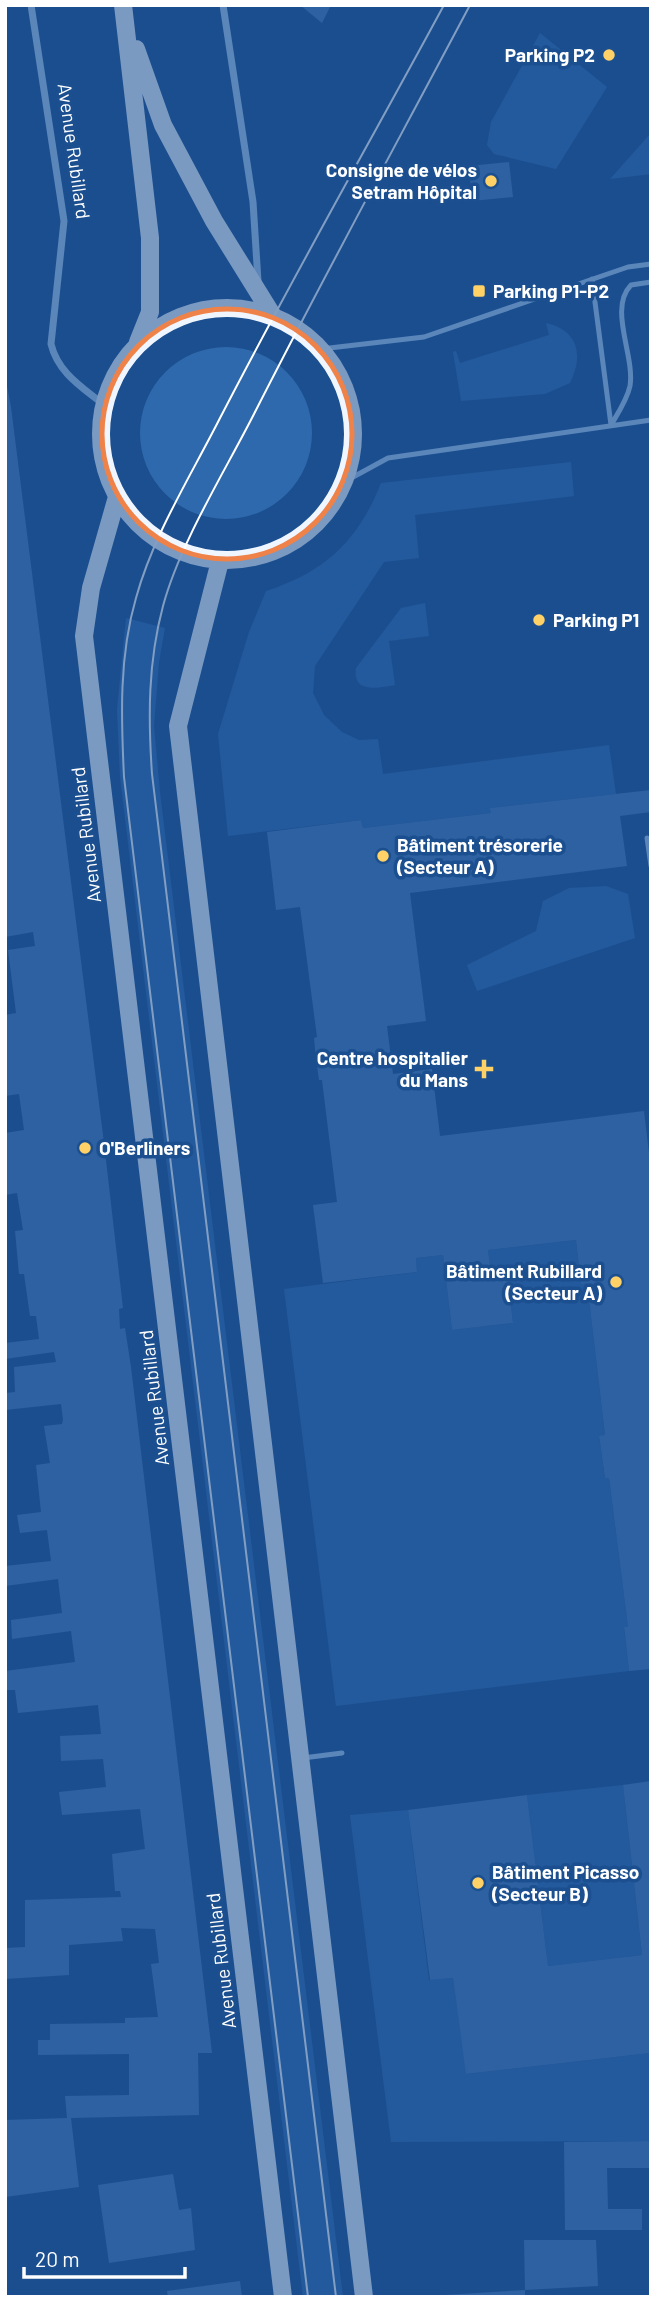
<svg xmlns="http://www.w3.org/2000/svg" width="656" height="2302" viewBox="0 0 656 2302" font-family="Barlow,sans-serif">
<style>
.green{fill:#2e69ad}
.building{fill:#4478b7}
.lines{fill:none;stroke-linecap:round;stroke-linejoin:round}
.service{stroke:#a9c9ee;stroke-width:5}
.minor{stroke:#a9c9ee;stroke-width:7}
.primary{stroke:#f0f6ff;stroke-width:18}
.tram{stroke:#fff;stroke-width:2}
.marked{fill:none;stroke:#ee8249;stroke-width:5;stroke-linejoin:round}
.poi-dot{fill:#ffd166;stroke:#1b4f8f;stroke-width:2.5}
.labels{text-anchor:middle;stroke-width:7;stroke-linejoin:round;paint-order:stroke}
.poi-label{font-size:19px;font-weight:bold;fill:#fff;stroke:#1b4f8f;text-anchor:start}
.street-label{font-size:19px;fill:#fff;stroke:#1b4f8f}
</style>
<rect width="100%" height="100%" fill="#1b4f8f"/>
<!-- green -->
<path class="green" d="M 540,33 L 607,87 L 556,169 L 494,154 L 487,145 L 491,122 Z
M 651,133 L 651,174 L 610,179 Z
M 546,323 C 578,330 584,355 570,383 L 545,394 L 461,401 L 453,352 L 456,351 L 460,363 L 549,335 Z
M140 433a86 86 0 1 1 172 0a86 86 0 1 1-172 0Z
M 571,462 L 574,496 L 415,515 L 419,558 L 384,562 L 315,666 L 313,693 L 324,715 L 342,732 L 359,740 L 378,739 L 383,774 L 609,745 L 616,794 L 491,808 L 491,813 L 363,828 L 361,820 L 228,836 L 218,734 L 249,632 L 266,591 C 325,572 358,541 381,483 Z
M 425,603 L 429,636 L 389,641 L 395,685 C 379,688 352,694 356,668 L 401,608 Z
M 126,618 L 165,628 L 159,662 L 154,726 L 160,792 L 343,2297 L 303,2297 L 120,776 L 117,710 Z
M 606,886 L 628,894 L 635,938 L 477,991 L 467,965 L 536,931 L 543,901 L 569,888 Z
M 576,1240 L 581,1283 L 587,1283 L 605,1435 L 599,1437 L 605,1478 L 609,1478 L 628,1627 L 624,1628 L 629,1671 L 336,1706 L 284,1289 L 417,1272 L 416,1258 L 443,1255 L 452,1330 L 513,1323 L 508,1280 L 492,1281 L 488,1250 Z
M 623,1785 L 642,1955 L 548,1966 L 527,1795 Z
M 408,1810 L 429,1980 L 453,1978 L 467,2074 L 651,2053 L 651,2141 L 391,2142 L 350,1815 Z"/>
<!-- building -->
<path class="building" d="M 300,5 L 331,5 L 322,23 Z
M 509,162 L 513,197 L 472,201 L 469,166 Z
M 5,376 L 11,407 L 104,1143 L 123,1308 L 119,1309 L 120,1329 L 125,1328 L 131,1367 L 212,2053 L 198,2053 L 199,2115 L 71,2118 L 79,2187 L 5,2197 L 5,2120 L 67,2118 L 65,2096 L 129,2095 L 129,2054 L 38,2055 L 38,2040 L 50,2040 L 50,2024 L 125,2023 L 125,2018 L 158,2017 L 151,1964 L 159,1963 L 155,1929 L 121,1928 L 123,1941 L 69,1945 L 69,1975 L 5,1979 L 5,1948 L 25,1947 L 25,1900 L 121,1897 L 120,1891 L 115,1891 L 112,1854 L 145,1849 L 140,1809 L 62,1815 L 59,1792 L 106,1787 L 103,1759 L 61,1761 L 60,1736 L 101,1734 L 98,1705 L 18,1713 L 15,1690 L 7,1690 L 5,1671 L 75,1662 L 71,1631 L 12,1639 L 11,1620 L 62,1613 L 58,1579 L 5,1586 L 5,1566 L 51,1561 L 47,1530 L 20,1533 L 17,1515 L 41,1512 L 36,1465 L 50,1463 L 44,1426 L 62,1424 L 63,1420 L 61,1404 L 5,1410 L 5,1393 L 15,1392 L 14,1367 L 56,1362 L 54,1352 L 5,1359 L 5,1343 L 39,1339 L 36,1316 L 30,1316 L 24,1274 L 19,1274 L 15,1231 L 23,1230 L 17,1193 L 5,1195 L 5,1133 L 24,1130 L 19,1094 L 5,1096 L 5,1015 L 16,1013 L 8,950 L 35,946 L 33,932 L 5,937 Z
M 651,790 L 651,812 L 620,816 L 627,866 L 410,893 L 426,1021 L 387,1026 L 393,1074 L 432,1069 L 440,1136 L 644,1111 L 651,1170 L 651,1669 L 629,1671 L 624,1627 L 628,1627 L 609,1478 L 605,1478 L 599,1436 L 605,1435 L 587,1283 L 581,1284 L 576,1240 L 488,1250 L 492,1281 L 508,1280 L 513,1323 L 452,1330 L 443,1255 L 416,1258 L 417,1272 L 323,1283 L 313,1205 L 337,1202 L 322,1080 L 319,1080 L 316,1059 L 314,1038 L 317,1037 L 300,907 L 276,910 L 267,832 L 361,820 L 363,828 L 491,813 L 490,808 Z
M 651,1781 L 651,2053 L 466,2074 L 453,1978 L 430,1980 L 408,1810 L 527,1795 L 548,1966 L 642,1955 L 623,1785 Z
M 651,2141 L 651,2168 L 607,2168 L 608,2209 L 642,2209 L 642,2230 L 565,2230 L 564,2142 Z
M 173,2174 L 179,2210 L 191,2208 L 195,2250 L 109,2263 L 98,2185 Z
M 524,2240 L 596,2240 L 598,2286 L 525,2290 Z
M 240,2281 L 242,2297 L 168,2297 L 167,2291 Z
M 525,2290 L 525,2297 L 444,2297 L 444,2295 Z"/>
<g class="lines">
<!-- service -->
<path class="service" d="M 592,279 L 611,425
M 321,349 L 424,337 L 628,267 L 651,264
M 611,425 C 618,413 627,400 630,386 C 635,355 608,309 631,285 L 651,282
M 344,482 L 388,458 L 651,420
M 647,838 L 651,866
M 303,1758 L 342,1753"/>
<!-- minor -->
<path class="minor" d="M 31,5 L 64,221 L 51,344 C 58,373 82,387 104,405
M 223,5 L 253,202 L 258,281"/>
<!-- primary -->
<path class="primary" d="M 123,5 L 150,238 L 150,312 L 138,342
M 136,49 L 163,125 L 214,221 L 273,316
M101 434a126 126 0 1 1 252 0a126 126 0 1 1-252 0Z
M 117,497 L 91,588 L 84,636 L 283,2297
M 220,561 L 178,726 L 364,2297"/>
<!-- tram -->
<path class="tram" d="M 308,2297 L 124,777 C 121,717 119,656 136,598 C 153,536 190,477 219,420 C 291,280 369,144 444,5
M 336,2297 L 152,774 C 148,717 148,662 163,606 C 180,543 224,473 254,414 C 324,276 398,141 470,5"/>
</g>
<!-- marked area -->
<path d="M0 0H656V2302H0ZM102 434a125 125 0 1 1 250 0a125 125 0 1 1-250 0Z" fill="#1b4f8f" fill-opacity=".55" fill-rule="evenodd"/>
<path class="marked" d="M102 434a125 125 0 1 1 250 0a125 125 0 1 1-250 0Z"/>
<!-- markers -->
<g class="poi-dot">
<circle cx="609" cy="55" r="7"/>
<circle cx="491" cy="181" r="7"/>
<rect x="472" y="284" width="14" height="14" rx="3.5"/>
<circle cx="539" cy="620" r="7"/>
<circle cx="383" cy="856" r="7"/>
<path d="M480.5 1058.5h7v7h7v7h-7v7h-7v-7h-7v-7h7z"/>
<circle cx="85" cy="1148" r="7"/>
<circle cx="616" cy="1282" r="7"/>
<circle cx="478" cy="1883" r="7"/>
</g>
<g class="labels">
<!-- poi labels -->
<g class="poi-label">
<text x="595" y="62" text-anchor="end">Parking P2</text>
<text x="477" y="177" text-anchor="end">Consigne de vélos<tspan x="477" dy="22">Setram Hôpital</tspan></text>
<text x="493" y="298">Parking P1-P2</text>
<text x="553" y="627">Parking P1</text>
<text x="397" y="852">Bâtiment trésorerie<tspan x="397" dy="22">(Secteur A)</tspan></text>
<text x="468" y="1065" text-anchor="end">Centre hospitalier<tspan x="468" dy="22">du Mans</tspan></text>
<text x="99" y="1155">O'Berliners</text>
<text x="602" y="1278" text-anchor="end">Bâtiment Rubillard<tspan x="602" dy="22">(Secteur A)</tspan></text>
<text x="492" y="1879">Bâtiment Picasso<tspan x="492" dy="22">(Secteur B)</tspan></text>
</g>
<!-- street labels -->
<g class="street-label">
<text transform="translate(74 151) rotate(82)" y="7">Avenue Rubillard</text>
<text transform="translate(86 835) rotate(-97)" y="7">Avenue Rubillard</text>
<text transform="translate(154 1398) rotate(-97)" y="7">Avenue Rubillard</text>
<text transform="translate(221 1961) rotate(-97)" y="7">Avenue Rubillard</text>
</g>
</g>
<!-- border -->
<rect width="656" height="2302" fill="none" stroke="#ffffff" stroke-width="14"/>
<!-- scale -->
<path d="M24 2267v10h161v-10" fill="none" stroke="#ffffff" stroke-width="3.5"/>
<text x="35" y="2267" font-size="21" fill="#ffffff" stroke="#1b4f8f" stroke-width="5" paint-order="stroke">20 m</text>
</svg>
